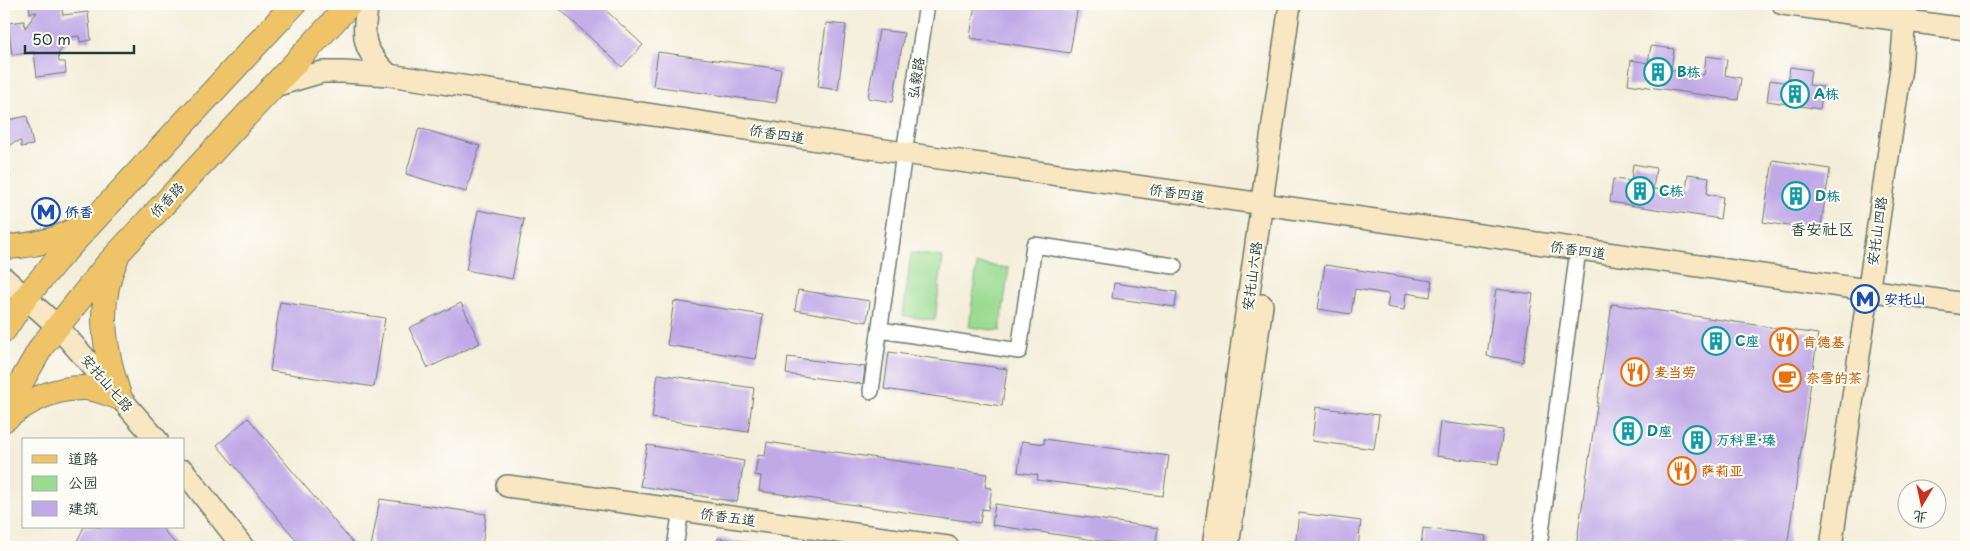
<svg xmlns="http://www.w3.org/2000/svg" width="1970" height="551" viewBox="0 0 1970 551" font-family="'Playpen Sans','LXGW WenKai TC',sans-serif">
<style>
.green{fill:#9bdb92;stroke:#5d8c63}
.building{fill:#c1a9e7}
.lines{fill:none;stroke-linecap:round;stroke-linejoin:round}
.street-casing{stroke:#6a7b6e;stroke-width:18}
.secondary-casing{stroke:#6a7b6e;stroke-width:24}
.primary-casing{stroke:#6a7b6e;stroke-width:26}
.street{stroke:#fff;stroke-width:15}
.secondary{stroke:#f9e7c3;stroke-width:21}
.primary{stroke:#efc469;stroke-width:24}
.labels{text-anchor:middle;stroke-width:4;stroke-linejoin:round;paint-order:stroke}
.culture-label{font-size:14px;font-weight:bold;fill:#0d838f;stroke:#fdfcf7;text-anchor:start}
.street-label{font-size:14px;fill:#1f3d34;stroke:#fdfcf7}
.transit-label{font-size:14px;font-weight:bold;fill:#164399;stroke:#fdfcf7;text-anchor:start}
.food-label{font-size:14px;font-weight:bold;fill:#c56008;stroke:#fdfcf7;text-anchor:start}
.quarter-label{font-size:16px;fill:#1f3d34;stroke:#fdfcf7}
</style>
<rect width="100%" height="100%" fill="#fdfcf7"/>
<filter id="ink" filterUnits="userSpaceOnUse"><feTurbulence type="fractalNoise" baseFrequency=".02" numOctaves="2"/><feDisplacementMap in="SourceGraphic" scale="10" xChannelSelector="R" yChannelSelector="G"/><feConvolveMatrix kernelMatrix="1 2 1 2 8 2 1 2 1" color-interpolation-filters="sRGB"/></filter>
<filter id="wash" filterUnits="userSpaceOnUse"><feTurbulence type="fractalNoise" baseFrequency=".0096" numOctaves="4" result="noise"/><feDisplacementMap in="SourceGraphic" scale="20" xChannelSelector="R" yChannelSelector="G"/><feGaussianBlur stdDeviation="1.12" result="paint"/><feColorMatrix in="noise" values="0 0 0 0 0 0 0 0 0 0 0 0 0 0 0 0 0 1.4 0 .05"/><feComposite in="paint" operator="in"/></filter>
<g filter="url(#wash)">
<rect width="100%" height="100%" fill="#f4edd9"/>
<!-- green -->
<path class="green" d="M 911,253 L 943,257 L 935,320 L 903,316 Z
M 977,264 L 1009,268 L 1000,331 L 969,327 Z"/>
<g id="blocks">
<!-- building -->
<path class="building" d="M 29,4 L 61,4 L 63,15 L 88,12 L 91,40 L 80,42 L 79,36 L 71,37 L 58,54 L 59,62 L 65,62 L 66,73 L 37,77 L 34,52 L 12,55 L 8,23 L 24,21 L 25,28 L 37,12 L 30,13 Z
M 554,4 L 599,4 L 643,45 L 622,67 Z
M 975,4 L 1078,5 L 1070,53 L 970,38 Z
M 826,23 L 846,25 L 838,90 L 818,87 Z
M 879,30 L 904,33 L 893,102 L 868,98 Z
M 1651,46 L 1674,49 L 1671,70 L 1704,75 L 1706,56 L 1727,59 L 1725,75 L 1741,78 L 1738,100 L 1628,84 L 1631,60 L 1648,63 Z
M 658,52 L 781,69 L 776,103 L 653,86 Z
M 1790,67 L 1811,70 L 1809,85 L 1823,87 L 1820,109 L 1767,101 L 1770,80 L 1788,83 Z
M 27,116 L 33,145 L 21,147 L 21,141 L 12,143 L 4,155 L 4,121 Z
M 419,128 L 480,146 L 466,192 L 406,174 Z
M 1773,160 L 1830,169 L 1820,231 L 1763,222 Z
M 1633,164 L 1656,168 L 1653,189 L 1686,193 L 1688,174 L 1709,177 L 1707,194 L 1723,197 L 1720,219 L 1610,202 L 1613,179 L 1631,181 Z
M 8,167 L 10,178 L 4,179 L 4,168 Z
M 478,210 L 524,219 L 512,279 L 466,270 Z
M 1325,265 L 1432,281 L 1430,297 L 1406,293 L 1404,310 L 1387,307 L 1389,294 L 1355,289 L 1351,314 L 1318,309 Z
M 1114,283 L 1177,292 L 1175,307 L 1112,298 Z
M 1496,289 L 1533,294 L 1523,362 L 1487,356 Z
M 798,290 L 870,301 L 867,322 L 795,310 Z
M 674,301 L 763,315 L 756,359 L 667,345 Z
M 280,302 L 385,318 L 374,387 L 270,371 Z
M 461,303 L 480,343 L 428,368 L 409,328 Z
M 1612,304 L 1818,334 L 1787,547 L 1576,547 Z
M 889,352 L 1007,369 L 1002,406 L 884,389 Z
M 788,357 L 865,367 L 863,384 L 786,374 Z
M 658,374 L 754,388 L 748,432 L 652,418 Z
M 1316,407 L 1379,415 L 1374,449 L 1312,441 Z
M 248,418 L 356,547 L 302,547 L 217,445 Z
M 1440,422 L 1503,430 L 1498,464 L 1436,456 Z
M 1044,439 L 1169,456 L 1163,496 L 1037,480 L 1038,475 L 1018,472 L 1022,441 L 1044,444 Z
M 767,442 L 987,474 L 985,487 L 992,488 L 988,510 L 982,509 L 980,523 L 759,491 L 761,476 L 755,475 L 758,455 L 765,456 Z
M 647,445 L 744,461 L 737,502 L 640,486 Z
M 380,499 L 486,514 L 482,547 L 371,547 Z
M 995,504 L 1158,528 L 1155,547 L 1142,547 L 992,525 Z
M 1299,513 L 1361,521 L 1358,547 L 1295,547 Z
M 84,527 L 161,527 L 178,547 L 74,547 Z
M 1423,528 L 1486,536 L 1484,547 L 1421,547 Z
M 718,538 L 771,546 L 771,547 L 716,547 Z"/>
</g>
</g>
<g filter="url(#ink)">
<use href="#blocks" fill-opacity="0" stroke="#6a7b6e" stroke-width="1"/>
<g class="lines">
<defs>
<path id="street" d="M 880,330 L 1019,351 L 1034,245 L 1174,266
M 871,391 L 904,153 L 927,4
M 675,547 L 681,510
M 1539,547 L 1578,250"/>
<path id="secondary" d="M 368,4 C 361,39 363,50 389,75
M 1783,4 L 1966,29
M 271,87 L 322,72 L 344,72 L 389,75 L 904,153 L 1966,304
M 4,278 L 57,326 L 157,440
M 184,471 L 243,547
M 507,486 L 948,547
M 1213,547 L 1290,4
M 1228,547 L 1262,305
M 1831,547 L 1901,68 L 1906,4"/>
<path id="primary" d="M 4,247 C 31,246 59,241 82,225
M 116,259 C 95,305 105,353 120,398
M 4,330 L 26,297 L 56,261 L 294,4
M 4,412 L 42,346 L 106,266 L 350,4
M 4,420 C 27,401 55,387 86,388 C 98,389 109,394 120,398"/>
</defs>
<!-- street casing -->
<use href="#street" class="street-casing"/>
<!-- secondary casing -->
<use href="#secondary" class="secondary-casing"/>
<!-- primary casing -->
<use href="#primary" class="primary-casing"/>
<!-- street -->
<use href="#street" class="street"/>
<!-- secondary -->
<use href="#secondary" class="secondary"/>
<!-- primary -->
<use href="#primary" class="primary"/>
</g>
</g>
<!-- icons -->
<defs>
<symbol id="building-ring" viewBox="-11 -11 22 22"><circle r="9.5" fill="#fdfcf7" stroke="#0f9aa8" stroke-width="1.5"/><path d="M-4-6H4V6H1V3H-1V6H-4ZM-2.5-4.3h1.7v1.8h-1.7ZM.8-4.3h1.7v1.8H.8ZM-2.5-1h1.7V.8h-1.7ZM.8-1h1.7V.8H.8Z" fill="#0f9aa8"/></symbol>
<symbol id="metro-ring" viewBox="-11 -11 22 22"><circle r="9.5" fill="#fdfcf7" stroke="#1a4fb4" stroke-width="1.5"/><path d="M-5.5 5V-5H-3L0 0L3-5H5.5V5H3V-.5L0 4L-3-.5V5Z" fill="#1a4fb4"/></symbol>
<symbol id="restaurant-ring" viewBox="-11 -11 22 22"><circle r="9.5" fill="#fdfcf7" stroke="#e8710a" stroke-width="1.5"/><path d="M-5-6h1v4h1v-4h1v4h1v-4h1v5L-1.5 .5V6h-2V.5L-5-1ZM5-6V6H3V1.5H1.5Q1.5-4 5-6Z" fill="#e8710a"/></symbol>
<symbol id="cafe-ring" viewBox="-11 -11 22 22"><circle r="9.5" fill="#fdfcf7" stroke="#e8710a" stroke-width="1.5"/><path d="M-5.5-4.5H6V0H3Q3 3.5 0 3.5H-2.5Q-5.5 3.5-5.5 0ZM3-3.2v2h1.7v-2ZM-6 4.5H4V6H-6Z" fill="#e8710a"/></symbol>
</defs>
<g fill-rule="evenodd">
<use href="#building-ring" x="1642" y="56" width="32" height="32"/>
<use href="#building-ring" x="1779" y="78" width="32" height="32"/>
<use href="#building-ring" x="1624" y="175" width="32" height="32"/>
<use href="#building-ring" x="1780" y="180" width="32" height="32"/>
<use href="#metro-ring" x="30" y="196" width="32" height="32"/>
<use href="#metro-ring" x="1849" y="283" width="32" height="32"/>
<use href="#building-ring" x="1700" y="325" width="32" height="32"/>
<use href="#restaurant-ring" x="1768" y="326" width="32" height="32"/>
<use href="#restaurant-ring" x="1619" y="356" width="32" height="32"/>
<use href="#cafe-ring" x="1771" y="362" width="32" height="32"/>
<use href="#building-ring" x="1612" y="415" width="32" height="32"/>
<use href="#building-ring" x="1681" y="424" width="32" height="32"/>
<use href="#restaurant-ring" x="1666" y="455" width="32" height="32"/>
</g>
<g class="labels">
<!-- culture labels -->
<g class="culture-label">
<text x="1677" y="77">B栋</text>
<text x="1814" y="99">A栋</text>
<text x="1659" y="196">C栋</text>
<text x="1815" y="201">D栋</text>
<text x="1735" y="346">C座</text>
<text x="1647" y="436">D座</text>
<text x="1716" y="445">万科里·瑧</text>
</g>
<!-- street labels -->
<g class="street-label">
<text transform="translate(916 78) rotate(-81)" y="5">弘毅路</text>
<text transform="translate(777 134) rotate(9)" y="5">侨香四道</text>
<text transform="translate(1177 193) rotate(8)" y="5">侨香四道</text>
<text transform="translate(167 200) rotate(-47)" y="5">侨香路</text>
<text transform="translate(1877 231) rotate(-82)" y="5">安托山四路</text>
<text transform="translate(1578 250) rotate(8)" y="5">侨香四道</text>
<text transform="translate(1252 276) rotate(-82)" y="5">安托山六路</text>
<text transform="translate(107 383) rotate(49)" y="5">安托山七路</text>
<text transform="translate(728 517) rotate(8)" y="5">侨香五道</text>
</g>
<!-- transit labels -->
<g class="transit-label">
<text x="65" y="217">侨香</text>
<text x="1884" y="304">安托山</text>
</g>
<!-- food labels -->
<g class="food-label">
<text x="1803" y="347">肯德基</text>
<text x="1654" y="377">麦当劳</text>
<text x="1806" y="383">奈雪的茶</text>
<text x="1701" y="476">萨莉亚</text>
</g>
<!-- quarter labels -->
<g class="quarter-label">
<text x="1822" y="235">香安社区</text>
</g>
</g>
<!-- margin -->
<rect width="1970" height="551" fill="none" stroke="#fdfcf7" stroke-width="20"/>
<!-- legend -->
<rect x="22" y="438" width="162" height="90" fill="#fdfcf7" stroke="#a4b0a9"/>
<rect x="32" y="455" width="25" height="8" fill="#efc469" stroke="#a4b0a9"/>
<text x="68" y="464" font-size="15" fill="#1f3d34">道路</text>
<rect x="32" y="476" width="25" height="15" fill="#9bdb92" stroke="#a4b0a9"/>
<text x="68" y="488" font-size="15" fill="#1f3d34">公园</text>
<rect x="32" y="501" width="25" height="15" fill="#c1a9e7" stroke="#a4b0a9"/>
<text x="68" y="514" font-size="15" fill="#1f3d34">建筑</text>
<!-- north arrow -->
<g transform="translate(1922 504) rotate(189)"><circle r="24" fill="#fdfcf7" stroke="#a4b0a9"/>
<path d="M0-4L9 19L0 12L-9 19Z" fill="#c8321e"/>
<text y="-8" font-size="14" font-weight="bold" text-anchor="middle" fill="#1f3d34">北</text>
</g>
<!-- scale -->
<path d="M25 45v8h109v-8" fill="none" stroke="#1f3d34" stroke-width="2.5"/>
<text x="32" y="45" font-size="15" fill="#1f3d34" stroke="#fdfcf7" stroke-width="4" paint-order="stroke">50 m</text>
</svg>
